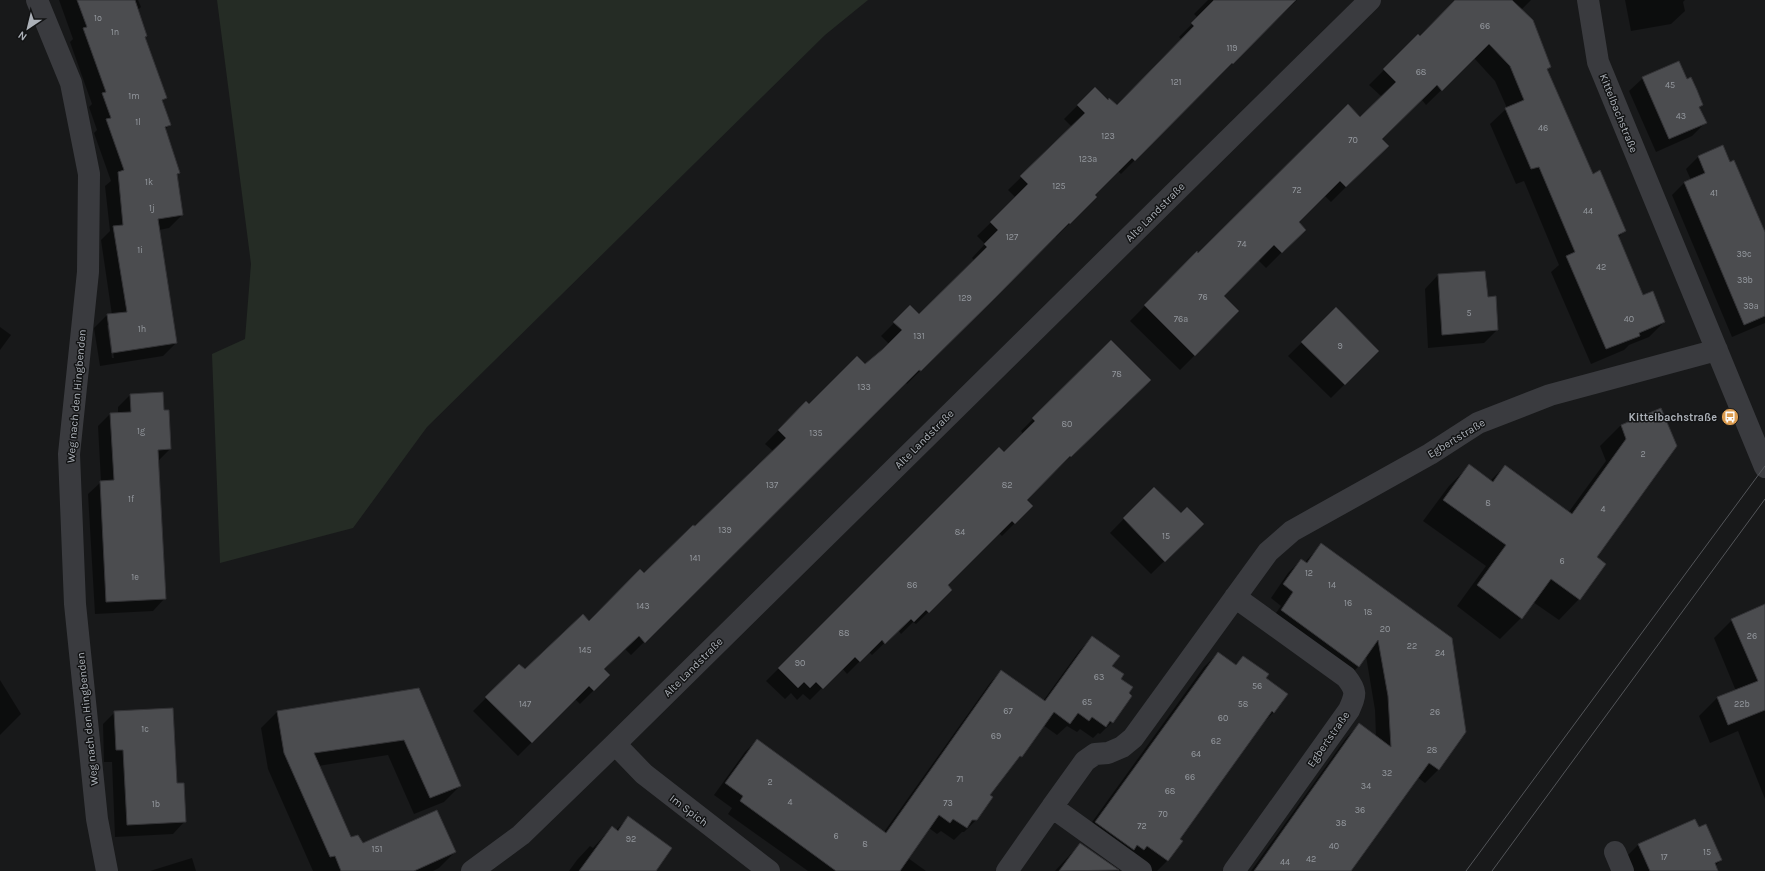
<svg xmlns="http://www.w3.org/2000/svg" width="1765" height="871" viewBox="0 0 1765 871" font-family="Karla,sans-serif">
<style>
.green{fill:#252c25}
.shadow{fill:#0007;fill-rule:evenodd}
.building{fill:#4b4c4f;stroke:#333336}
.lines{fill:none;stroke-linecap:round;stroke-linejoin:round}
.minor{stroke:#3a3b3f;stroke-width:22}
.tram{stroke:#535559;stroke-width:1}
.labels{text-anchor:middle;stroke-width:3;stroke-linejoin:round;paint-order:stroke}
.number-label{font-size:9px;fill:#94989e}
.street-label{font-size:11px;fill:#acb1b8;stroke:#131415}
.poi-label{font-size:11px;font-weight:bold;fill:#acb1b8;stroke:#131415;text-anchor:end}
</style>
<rect width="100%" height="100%" fill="#18191a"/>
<!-- green -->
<path class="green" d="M 217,0 L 868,0 L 825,35 L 427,427 L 353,528 L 220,563 L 212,354 L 245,339 L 251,264 Z"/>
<!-- shadow -->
<path class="shadow" d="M 59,0 L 138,0 L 141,7 L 137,11 L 146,36 L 144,38 L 166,98 L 161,102 L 170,125 L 165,129 L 179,172 L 176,176 L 182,215 L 169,228 L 159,230 L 176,343 L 163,356 L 100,366 L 94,328 L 107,315 L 112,315 L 101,240 L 110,231 L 105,186 L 111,181 L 94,133 L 97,130 L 89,107 L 92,104 L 70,42 L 73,39 ZM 107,325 L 109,325 L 114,358 L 112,358 Z
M 1208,0 L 1297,0 L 1218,76 L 1121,174 L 1118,171 L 1094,195 L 1096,197 L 1056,237 L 1055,236 L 907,384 L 905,382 L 631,655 L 625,649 L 603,670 L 609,675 L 580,704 L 575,699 L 518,756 L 473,711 L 519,665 L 525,671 L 589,622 L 695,528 L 773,451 L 765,444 L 806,402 L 809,405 L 865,366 L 889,344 L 881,336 L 910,307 L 919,315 L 975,261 L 972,258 L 985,244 L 977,236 L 1016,198 L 1008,190 L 1072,127 L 1064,119 L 1095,88 L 1108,101 L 1117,106 L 1182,40 L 1179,37 L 1198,18 L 1194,14 Z
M 1456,0 L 1531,0 L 1521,10 L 1550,67 L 1547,70 L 1592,175 L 1624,231 L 1618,238 L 1642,296 L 1664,322 L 1649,337 L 1629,345 L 1624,350 L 1591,364 L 1551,272 L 1559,265 L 1524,181 L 1516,184 L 1490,124 L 1507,108 L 1495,81 L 1474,58 L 1426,105 L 1422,100 L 1381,139 L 1372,161 L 1331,202 L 1324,195 L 1297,222 L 1304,230 L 1266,268 L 1258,260 L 1222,296 L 1195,355 L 1180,370 L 1130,321 L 1197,253 L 1198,255 L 1360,118 L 1382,97 L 1369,85 L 1418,36 L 1420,38 Z
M 1625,0 L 1685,0 L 1683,2 L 1685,11 L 1671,24 L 1631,31 Z
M 1643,78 L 1686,80 L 1702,105 L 1699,108 L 1705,123 L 1692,136 L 1656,152 L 1629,91 Z
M 1698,157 L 1765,234 L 1765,323 L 1732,337 L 1672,195 L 1684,183 L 1691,180 L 1686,169 Z
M 1438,275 L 1487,298 L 1497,330 L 1484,343 L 1428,348 L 1425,289 Z
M 1336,309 L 1378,351 L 1331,398 L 1288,356 Z
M 0,327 L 11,335 L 0,350 Z
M 1111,341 L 1137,392 L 1025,500 L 1032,506 L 1002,536 L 999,533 L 946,585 L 951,590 L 916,624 L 913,622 L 901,634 L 898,630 L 872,655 L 869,652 L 847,674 L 842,668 L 810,700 L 803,694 L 797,700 L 791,693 L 785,699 L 766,681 L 999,448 L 1004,453 L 1023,434 L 1021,431 Z
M 130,395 L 170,449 L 158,461 L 165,598 L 153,611 L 95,614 L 88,494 L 101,482 L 98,426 L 110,414 L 118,414 L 118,407 Z
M 1660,409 L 1595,557 L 1579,599 L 1559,620 L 1533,602 L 1521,618 L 1500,639 L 1457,606 L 1486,566 L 1423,521 L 1449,486 L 1469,466 L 1490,481 L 1505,466 L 1568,513 L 1606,461 L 1600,446 L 1621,425 Z
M 1154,488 L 1181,514 L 1202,524 L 1151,574 L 1110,533 Z
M 1321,545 L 1451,638 L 1439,769 L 1425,783 L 1417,777 L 1349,871 L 1251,871 L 1346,738 L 1359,725 L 1376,737 L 1375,710 L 1366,656 L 1358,667 L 1345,680 L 1268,624 L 1281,606 L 1271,598 L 1288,573 L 1301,560 L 1305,562 Z
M 1765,606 L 1765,799 L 1738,731 L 1710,743 L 1699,716 L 1717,698 L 1736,691 L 1714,638 L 1732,620 Z
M 1092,638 L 1119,679 L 1112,722 L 1100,734 L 1098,733 L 1093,738 L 1080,729 L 1077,732 L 1067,726 L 1057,735 L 1043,725 L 1021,756 L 1009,768 L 988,795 L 976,820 L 964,832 L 962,832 L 954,840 L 941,831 L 937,834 L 929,828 L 908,858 L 926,871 L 808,871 L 728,814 L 732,808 L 714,795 L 745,752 L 757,740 L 884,832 L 990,683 L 1001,671 L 1043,701 L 1080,650 Z
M 1218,653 L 1235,665 L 1243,657 L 1264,679 L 1274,712 L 1261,725 L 1178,839 L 1181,841 L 1167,861 L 1157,871 L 1150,871 L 1082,836 L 1204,667 Z
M 0,680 L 21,714 L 0,735 Z
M 418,689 L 460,786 L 444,802 L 414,814 L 388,755 L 318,766 L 351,839 L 362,844 L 455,852 L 439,868 L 433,871 L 313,871 L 268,769 L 261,728 L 277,712 Z
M 115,712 L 176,784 L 185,821 L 173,834 L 115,837 L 112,762 L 104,762 L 103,724 Z
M 628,818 L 654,871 L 569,871 L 577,860 L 590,846 L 593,848 L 612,827 L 616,830 Z
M 1080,844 L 1118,871 L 1055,871 Z
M 1638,845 L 1721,860 L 1715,866 L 1717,871 L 1631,871 L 1625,858 Z
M 192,858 L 196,871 L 150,871 Z"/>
<!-- building -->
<path class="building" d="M 77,0 L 135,0 L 147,36 L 145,37 L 167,98 L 162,100 L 171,125 L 165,127 L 180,173 L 177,174 L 183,215 L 158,219 L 177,343 L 112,353 L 107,314 L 127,312 L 113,226 L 123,225 L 118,172 L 124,170 L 106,119 L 111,118 L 102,93 L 106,92 L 83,28 L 87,27 Z
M 1214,0 L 1296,0 L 1233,64 L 1232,63 L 1135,161 L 1132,158 L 1095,195 L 1097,197 L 1070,224 L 1069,223 L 994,299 L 921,371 L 919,370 L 645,643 L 639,636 L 604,669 L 610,675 L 594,691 L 589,686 L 532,743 L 485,697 L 519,664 L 525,669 L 583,614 L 589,621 L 640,569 L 644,573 L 693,525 L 695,526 L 786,438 L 778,430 L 806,401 L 809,404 L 857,356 L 865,364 L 883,349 L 902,330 L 893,322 L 910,305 L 919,314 L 987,247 L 984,244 L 998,230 L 990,222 L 1028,184 L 1020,176 L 1085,113 L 1077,105 L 1095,87 L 1108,100 L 1109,98 L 1117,105 L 1194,26 L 1191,23 Z
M 1455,0 L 1512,0 L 1533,20 L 1551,67 L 1547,69 L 1593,174 L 1600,170 L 1626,231 L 1618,235 L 1643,295 L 1653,291 L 1665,322 L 1639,333 L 1640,336 L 1606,349 L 1566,256 L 1575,252 L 1539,167 L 1531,169 L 1505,108 L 1524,100 L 1510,66 L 1489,44 L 1442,91 L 1437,85 L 1382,139 L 1389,146 L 1346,187 L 1340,181 L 1299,222 L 1306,230 L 1282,253 L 1274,245 L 1224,296 L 1239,311 L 1195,356 L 1144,305 L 1197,251 L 1198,253 L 1348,104 L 1360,117 L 1396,82 L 1383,69 L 1418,34 L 1420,36 Z
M 1679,61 L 1687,79 L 1691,77 L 1697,90 L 1703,105 L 1699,107 L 1707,123 L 1669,139 L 1642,77 Z
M 1723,145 L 1730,162 L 1734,160 L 1765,232 L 1765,316 L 1744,325 L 1684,182 L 1705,173 L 1698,156 Z
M 1485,271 L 1488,297 L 1496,296 L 1498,330 L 1442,335 L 1438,274 Z
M 1336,307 L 1379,351 L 1345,385 L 1301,342 Z
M 1111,340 L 1151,380 L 1071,457 L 1070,456 L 1027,500 L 1033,506 L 1015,524 L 1012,521 L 948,585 L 952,590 L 929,613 L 926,610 L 914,622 L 911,619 L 885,644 L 882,640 L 860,662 L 855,657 L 823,689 L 816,682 L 810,688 L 804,682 L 798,688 L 778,668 L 999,447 L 1004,452 L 1035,421 L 1032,418 Z
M 163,392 L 164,410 L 169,410 L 171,449 L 158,450 L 166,599 L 106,602 L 100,481 L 114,480 L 110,413 L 131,412 L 130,394 Z
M 1661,408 L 1677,446 L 1597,557 L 1606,564 L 1580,600 L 1551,579 L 1522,619 L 1477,585 L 1506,545 L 1443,500 L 1469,464 L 1493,482 L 1505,465 L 1572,514 L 1626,439 L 1621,425 Z
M 1154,487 L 1181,513 L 1187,507 L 1204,524 L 1165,562 L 1123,518 Z
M 1321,543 L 1452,638 L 1466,732 L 1439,770 L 1429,763 L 1351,871 L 1254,871 L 1359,723 L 1391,747 L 1388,696 L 1378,640 L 1359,667 L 1281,610 L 1293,592 L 1283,584 L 1301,559 L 1307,563 Z
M 1765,604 L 1765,710 L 1728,725 L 1717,697 L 1758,681 L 1731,619 Z
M 1092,636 L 1120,656 L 1112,666 L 1124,674 L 1121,679 L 1133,687 L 1129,693 L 1132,696 L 1113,723 L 1110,721 L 1106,727 L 1092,717 L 1089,721 L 1078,713 L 1070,724 L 1054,712 L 1022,757 L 1020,756 L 990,795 L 993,797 L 977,820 L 972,820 L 967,828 L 953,819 L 950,823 L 939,815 L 900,871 L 836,871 L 740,801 L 743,796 L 725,783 L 757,739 L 886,833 L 1001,670 L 1045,701 Z
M 1218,652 L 1236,665 L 1243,656 L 1269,674 L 1266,678 L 1288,694 L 1274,713 L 1272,711 L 1180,839 L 1183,841 L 1168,861 L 1147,846 L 1144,850 L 1137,845 L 1134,850 L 1095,822 Z
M 419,688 L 461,786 L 430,798 L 404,740 L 314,753 L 351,837 L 358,835 L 363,843 L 437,810 L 456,852 L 414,871 L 341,871 L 335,856 L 330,857 L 284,753 L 277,711 Z
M 173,708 L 177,783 L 184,783 L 186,822 L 127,825 L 123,750 L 116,750 L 114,711 Z
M 628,816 L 672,848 L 656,871 L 579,871 L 612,826 L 618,831 Z
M 1695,819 L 1699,827 L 1706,824 L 1722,860 L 1715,863 L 1718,871 L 1650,871 L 1638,844 Z
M 1080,843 L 1119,870 L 1059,871 Z"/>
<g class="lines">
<!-- minor -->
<path class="minor" d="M 37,0 L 71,83 L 89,174 L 88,272 L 69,454 L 75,604 L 97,819 L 107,871
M 1588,0 L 1598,62 L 1765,467
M 615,744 L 644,774 L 769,871
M 1615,852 L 1623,871
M 472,871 L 521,835 L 615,744 L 1370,0
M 1007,871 L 1052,807
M 1141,871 L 1052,807 L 1085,761 L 1095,754 L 1108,753 L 1122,747 L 1133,738 L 1268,552 L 1292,531 L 1430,454 L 1478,423 L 1550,395 L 1717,350
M 1234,871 L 1349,710 C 1356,694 1357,691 1346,677 L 1235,597"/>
<!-- tram -->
<path class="tram" d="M 1466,871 L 1765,466
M 1492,871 L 1765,499"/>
</g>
<!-- icons -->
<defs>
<symbol id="bus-disc" viewBox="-11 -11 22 22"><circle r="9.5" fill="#dc9c4f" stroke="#131415"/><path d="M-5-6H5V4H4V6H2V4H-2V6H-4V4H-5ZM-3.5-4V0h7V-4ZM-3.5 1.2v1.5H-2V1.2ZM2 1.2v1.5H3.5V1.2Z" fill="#fff"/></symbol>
</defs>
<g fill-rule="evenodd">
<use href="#bus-disc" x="1720" y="407" width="20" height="20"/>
</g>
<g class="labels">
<!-- number labels -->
<g class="number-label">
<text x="98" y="21">1o</text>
<text x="1485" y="29">66</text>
<text x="115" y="35">1n</text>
<text x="1232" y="51">119</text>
<text x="1421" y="75">68</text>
<text x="1176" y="85">121</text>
<text x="1670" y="88">45</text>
<text x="134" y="99">1m</text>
<text x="1681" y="119">43</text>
<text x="138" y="125">1l</text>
<text x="1543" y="131">46</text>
<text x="1108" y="139">123</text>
<text x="1353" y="143">70</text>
<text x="1088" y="162">123a</text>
<text x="149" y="185">1k</text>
<text x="1059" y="189">125</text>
<text x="1297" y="193">72</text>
<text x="1714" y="196">41</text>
<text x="152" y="211">1j</text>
<text x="1588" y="214">44</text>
<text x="1012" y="240">127</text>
<text x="1242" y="247">74</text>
<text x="140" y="253">1i</text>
<text x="1744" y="257">39c</text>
<text x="1601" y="270">42</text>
<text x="1745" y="283">39b</text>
<text x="1203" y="300">76</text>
<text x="965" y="301">129</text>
<text x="1751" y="309">39a</text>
<text x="1469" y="316">5</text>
<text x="1181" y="322">76a</text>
<text x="1629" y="322">40</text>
<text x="142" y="332">1h</text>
<text x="919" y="339">131</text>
<text x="1340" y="349">9</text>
<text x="1117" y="377">78</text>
<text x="864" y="390">133</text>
<text x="1067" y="427">80</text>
<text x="141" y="434">1g</text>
<text x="816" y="436">135</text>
<text x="1643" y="457">2</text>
<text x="772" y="488">137</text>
<text x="1007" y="488">82</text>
<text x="131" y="502">1f</text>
<text x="1488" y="506">8</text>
<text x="1603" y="512">4</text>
<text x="725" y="533">139</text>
<text x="960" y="535">84</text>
<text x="1166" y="539">15</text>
<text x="695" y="561">141</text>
<text x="1562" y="564">6</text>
<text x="1309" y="576">12</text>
<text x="135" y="580">1e</text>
<text x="912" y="588">86</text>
<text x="1332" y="588">14</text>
<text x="1348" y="606">16</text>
<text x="643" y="609">143</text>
<text x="1368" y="615">18</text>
<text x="1385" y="632">20</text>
<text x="844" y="636">88</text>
<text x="1752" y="639">26</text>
<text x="1412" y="649">22</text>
<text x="585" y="653">145</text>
<text x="1440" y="656">24</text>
<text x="800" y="666">90</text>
<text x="1099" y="680">63</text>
<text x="1257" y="689">56</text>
<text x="1087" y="705">65</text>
<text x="525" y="707">147</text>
<text x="1243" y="707">58</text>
<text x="1742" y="707">22b</text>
<text x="1008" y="714">67</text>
<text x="1435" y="715">26</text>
<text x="1223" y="721">60</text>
<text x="145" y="732">1c</text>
<text x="996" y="739">69</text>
<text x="1216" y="744">62</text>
<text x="1432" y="753">28</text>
<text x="1196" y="757">64</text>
<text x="1387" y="776">32</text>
<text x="1190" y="780">66</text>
<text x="960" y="782">71</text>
<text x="770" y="785">2</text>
<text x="1366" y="789">34</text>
<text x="1170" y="794">68</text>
<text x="790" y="805">4</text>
<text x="948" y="806">73</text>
<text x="156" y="807">1b</text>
<text x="1360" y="813">36</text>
<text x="1163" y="817">70</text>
<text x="1341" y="826">38</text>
<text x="1142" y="829">72</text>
<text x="836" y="839">6</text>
<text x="631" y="842">92</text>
<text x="865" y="847">8</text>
<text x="1334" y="849">40</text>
<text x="377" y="852">151</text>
<text x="1707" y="855">15</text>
<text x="1664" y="860">17</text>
<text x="1311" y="862">42</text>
<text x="1285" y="865">44</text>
</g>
<!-- street labels -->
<g class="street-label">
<text transform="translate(1619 113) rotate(68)" y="4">Kittelbachstraße</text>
<text transform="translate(1155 212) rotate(-45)" y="4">Alte Landstraße</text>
<text transform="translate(76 396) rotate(-85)" y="4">Weg nach den Hingbenden</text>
<text transform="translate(1456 438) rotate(-31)" y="4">Egbertstraße</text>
<text transform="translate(924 439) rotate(-45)" y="4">Alte Landstraße</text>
<text transform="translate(693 667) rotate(-45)" y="4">Alte Landstraße</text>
<text transform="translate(87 719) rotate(-96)" y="4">Weg nach den Hingbenden</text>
<text transform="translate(1328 739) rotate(-55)" y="4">Egbertstraße</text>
<text transform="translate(689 810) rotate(37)" y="4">Im Spich</text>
</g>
<!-- poi labels -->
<g class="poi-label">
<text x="1717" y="421">Kittelbachstraße</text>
</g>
</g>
<!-- north arrow -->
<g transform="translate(28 28) rotate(215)" stroke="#131415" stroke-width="3" paint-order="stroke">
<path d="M0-3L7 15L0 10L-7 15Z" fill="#acb1b8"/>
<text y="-6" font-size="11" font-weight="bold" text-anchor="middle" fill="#acb1b8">N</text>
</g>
</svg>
